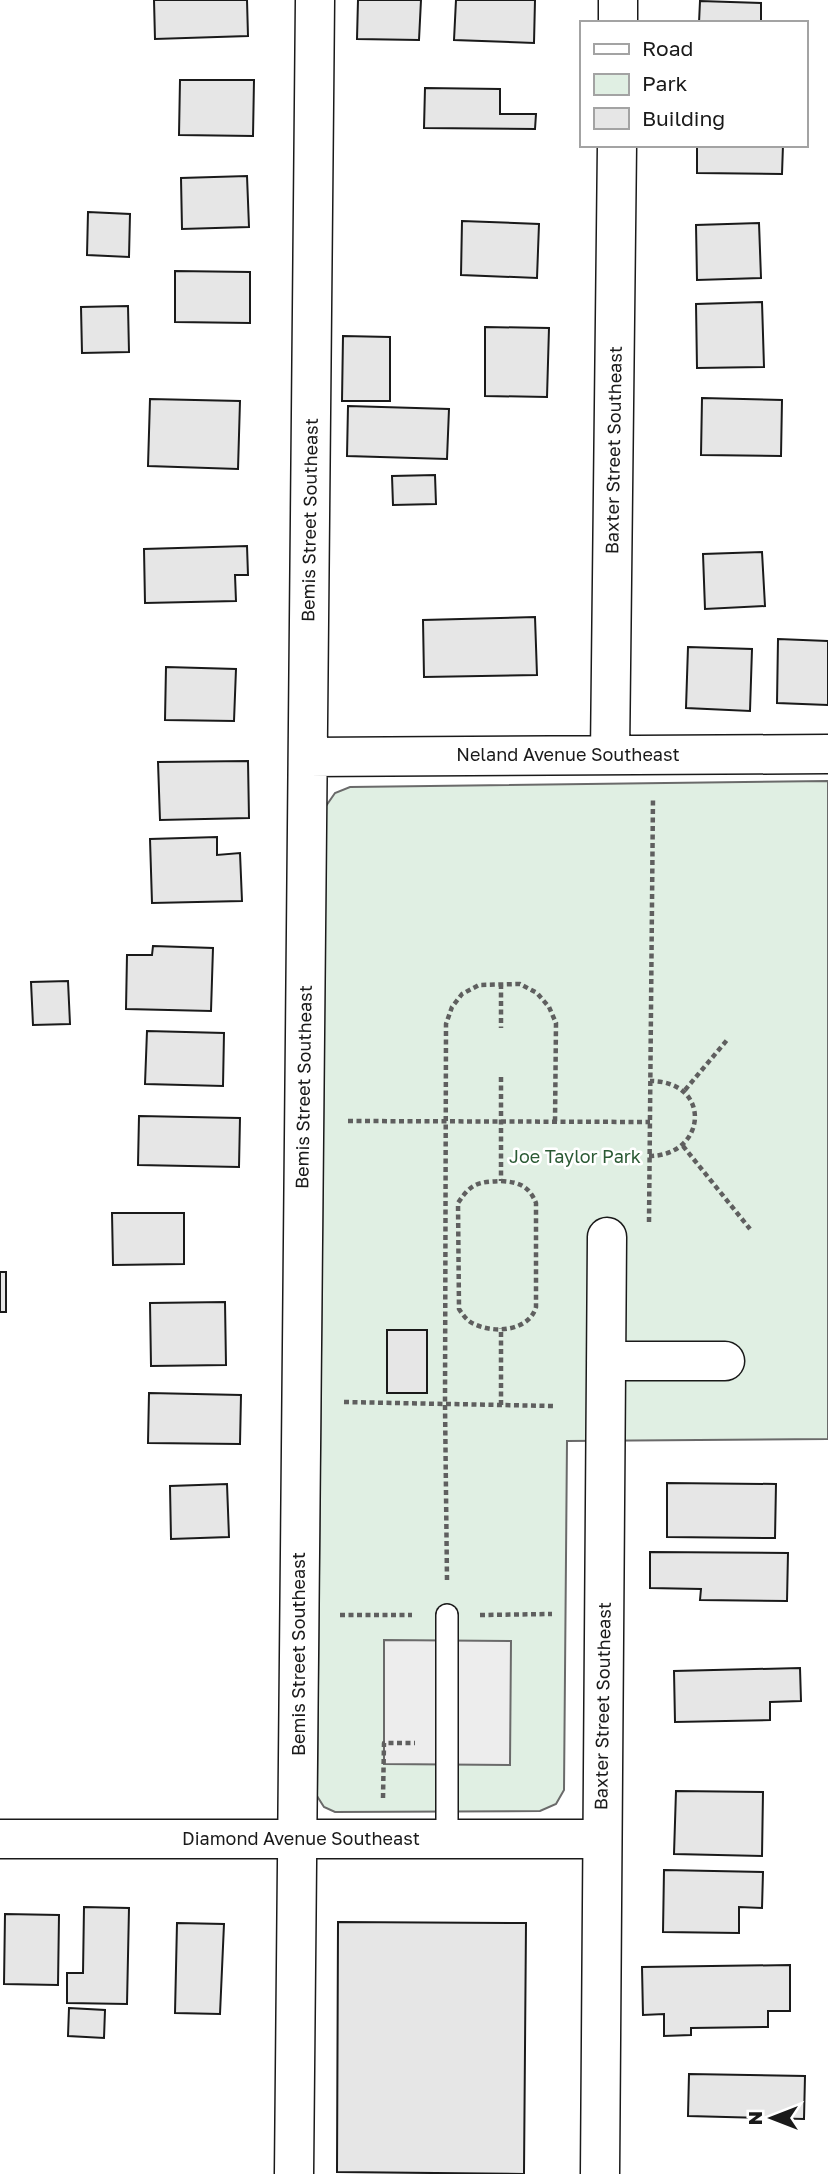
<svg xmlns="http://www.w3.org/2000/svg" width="828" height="2174" viewBox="0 0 828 2174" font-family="'Golos Text',sans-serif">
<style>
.green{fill:#e0efe3;stroke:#6a6a6a;stroke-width:2}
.parking{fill:#ededed;stroke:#6a6a6a;stroke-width:2}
.building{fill:#e6e6e6;stroke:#1a1a1a;stroke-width:2}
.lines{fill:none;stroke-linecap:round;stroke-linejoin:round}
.lane-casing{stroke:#1a1a1a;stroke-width:24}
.street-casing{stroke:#1a1a1a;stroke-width:41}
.path{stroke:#5f5f5f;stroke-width:4.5;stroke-dasharray:5 3.5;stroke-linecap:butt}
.lane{stroke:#fff;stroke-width:21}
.street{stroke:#fff;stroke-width:38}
.labels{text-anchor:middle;stroke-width:5;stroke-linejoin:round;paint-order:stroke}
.street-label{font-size:18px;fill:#1a1a1a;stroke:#fff}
.park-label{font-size:18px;fill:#2b5a34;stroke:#fff}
</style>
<rect width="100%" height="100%" fill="#fff"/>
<!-- green -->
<path class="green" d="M 828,781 L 828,1439 L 567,1441 L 564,1790 L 556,1804 L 540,1811 L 335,1812 L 324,1807 L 317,1796 L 326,806 L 335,793 L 350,787 Z"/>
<!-- parking -->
<path class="parking" d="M 384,1640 L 511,1641 L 510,1765 L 384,1764 Z"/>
<!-- building -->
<path class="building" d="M 154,0 L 247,0 L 248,36 L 155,39 Z
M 358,0 L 421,0 L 419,40 L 357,39 Z
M 456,0 L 535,0 L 534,43 L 454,40 Z
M 700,1 L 761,3 L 761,23 L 699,23 Z
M 180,80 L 254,80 L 253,136 L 179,135 Z
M 425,88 L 500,89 L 500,114 L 536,114 L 535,129 L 424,128 Z
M 697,145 L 783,145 L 782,174 L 697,173 Z
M 247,176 L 249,227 L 182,229 L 181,178 Z
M 88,212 L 130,214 L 129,257 L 87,255 Z
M 462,221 L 539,224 L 537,278 L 461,275 Z
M 759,223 L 761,278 L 697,280 L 696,225 Z
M 175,271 L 250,272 L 250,323 L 175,322 Z
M 762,302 L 764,367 L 697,368 L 696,304 Z
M 128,306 L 129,352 L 82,353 L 81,307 Z
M 485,327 L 549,328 L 547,397 L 485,396 Z
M 343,336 L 390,337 L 390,401 L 342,401 Z
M 702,398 L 782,400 L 781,456 L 701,455 Z
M 150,399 L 240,401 L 238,469 L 148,466 Z
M 348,406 L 449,409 L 447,459 L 347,456 Z
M 435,475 L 436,504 L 393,505 L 392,476 Z
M 247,546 L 248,575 L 235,575 L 236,601 L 145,603 L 144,549 Z
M 762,552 L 765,606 L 705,609 L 703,554 Z
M 535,617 L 537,675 L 424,677 L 423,620 Z
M 778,639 L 828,641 L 828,705 L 777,703 Z
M 688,647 L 752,649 L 750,711 L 686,708 Z
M 166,667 L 236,669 L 234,721 L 165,720 Z
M 248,761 L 249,818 L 160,820 L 158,762 Z
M 217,837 L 217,855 L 240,853 L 242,901 L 152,903 L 150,839 Z
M 153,946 L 213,948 L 211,1011 L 126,1009 L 127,955 L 152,955 Z
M 68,981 L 70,1024 L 33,1025 L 31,982 Z
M 147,1031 L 224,1033 L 223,1086 L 145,1084 Z
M 139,1116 L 240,1118 L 239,1167 L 138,1165 Z
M 112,1213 L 184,1213 L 184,1264 L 113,1265 Z
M 0,1272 L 6,1272 L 6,1312 L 0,1312 Z
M 225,1302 L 226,1365 L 151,1366 L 150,1303 Z
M 387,1330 L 427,1330 L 427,1393 L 387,1393 Z
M 149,1393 L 241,1395 L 240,1444 L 148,1443 Z
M 667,1483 L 776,1484 L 775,1538 L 667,1537 Z
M 227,1484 L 229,1537 L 171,1539 L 170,1486 Z
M 650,1552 L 788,1553 L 787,1601 L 700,1600 L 701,1589 L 650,1588 Z
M 800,1668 L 801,1701 L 770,1702 L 770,1720 L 675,1722 L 674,1671 Z
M 676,1791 L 763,1792 L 762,1856 L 674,1854 Z
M 664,1870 L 763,1872 L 762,1908 L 739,1907 L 739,1933 L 663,1932 Z
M 84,1907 L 129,1908 L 127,2004 L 67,2003 L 67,1973 L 83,1973 Z
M 5,1914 L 59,1915 L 58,1985 L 4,1984 Z
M 338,1922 L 526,1923 L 524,2174 L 337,2172 Z
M 177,1923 L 224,1924 L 220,2014 L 175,2013 Z
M 790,1965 L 790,2011 L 768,2011 L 768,2027 L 691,2028 L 691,2035 L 664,2036 L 664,2014 L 643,2015 L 642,1967 Z
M 69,2008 L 105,2010 L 104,2038 L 68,2036 Z
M 689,2074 L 805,2076 L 804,2119 L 688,2116 Z"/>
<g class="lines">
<defs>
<path id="lane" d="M 447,1615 L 447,1839"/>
<path id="street" d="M 618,23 L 618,0
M 610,754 L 617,145
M 308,757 L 828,754
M 606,1361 L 725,1361
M 0,1839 L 602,1839
M 294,2174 L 315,0
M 600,2174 L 607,1237"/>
</defs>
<!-- lane casing -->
<use href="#lane" class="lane-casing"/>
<!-- street casing -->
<use href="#street" class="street-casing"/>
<!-- path -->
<path class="path" d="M 501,984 L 501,1028
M 501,1077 L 501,1181
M 685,1090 L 727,1040
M 348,1121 L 650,1122
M 683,1146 L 750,1229
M 649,1156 C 707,1156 713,1081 650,1081
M 501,1181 C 519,1182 529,1186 536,1203 L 536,1307 C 529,1331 495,1334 474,1324 C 467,1321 463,1315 459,1309 L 458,1203 C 471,1183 478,1182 501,1181 Z
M 649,1222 L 653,797
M 344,1402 L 553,1406
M 501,1405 L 501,1328
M 447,1580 L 445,1404 L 446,1024 L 452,1007 L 462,994 L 479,985 L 520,984 L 537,993 L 549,1007 L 556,1023 L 555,1122
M 340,1615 L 412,1615
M 480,1615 L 552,1614
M 383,1798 L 384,1743 L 415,1743"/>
<!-- lane -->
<use href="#lane" class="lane"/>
<!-- street -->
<use href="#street" class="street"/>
</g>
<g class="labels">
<!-- street labels -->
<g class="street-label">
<text transform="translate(614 450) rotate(-89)" y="6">Baxter Street Southeast</text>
<text transform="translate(310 520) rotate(-89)" y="6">Bemis Street Southeast</text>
<text x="568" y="761">Neland Avenue Southeast</text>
<text transform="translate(304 1087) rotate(-89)" y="6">Bemis Street Southeast</text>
<text transform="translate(299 1654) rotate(-90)" y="6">Bemis Street Southeast</text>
<text transform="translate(603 1706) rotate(-89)" y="6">Baxter Street Southeast</text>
<text x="301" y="1845">Diamond Avenue Southeast</text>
</g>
<!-- park labels -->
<g class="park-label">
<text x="575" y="1163">Joe Taylor Park</text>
</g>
</g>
<!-- legend -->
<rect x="580" y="21" width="228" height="126" fill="#ffffff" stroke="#a3a3a3" stroke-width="2"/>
<rect x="594" y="44" width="35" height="10" fill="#ffffff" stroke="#a3a3a3" stroke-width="2"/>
<text x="642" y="56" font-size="21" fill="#1a1a1a">Road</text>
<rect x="594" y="74" width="35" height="21" fill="#e0efe3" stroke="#a3a3a3" stroke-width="2"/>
<text x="642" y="91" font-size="21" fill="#1a1a1a">Park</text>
<rect x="594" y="108" width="35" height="21" fill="#e6e6e6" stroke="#a3a3a3" stroke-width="2"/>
<text x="642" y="126" font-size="21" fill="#1a1a1a">Building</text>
<!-- north arrow -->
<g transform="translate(772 2118) rotate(270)" stroke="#ffffff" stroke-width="5" paint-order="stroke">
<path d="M0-5L12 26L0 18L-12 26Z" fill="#1a1a1a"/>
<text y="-10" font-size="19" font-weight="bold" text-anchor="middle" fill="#1a1a1a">N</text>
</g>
</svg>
